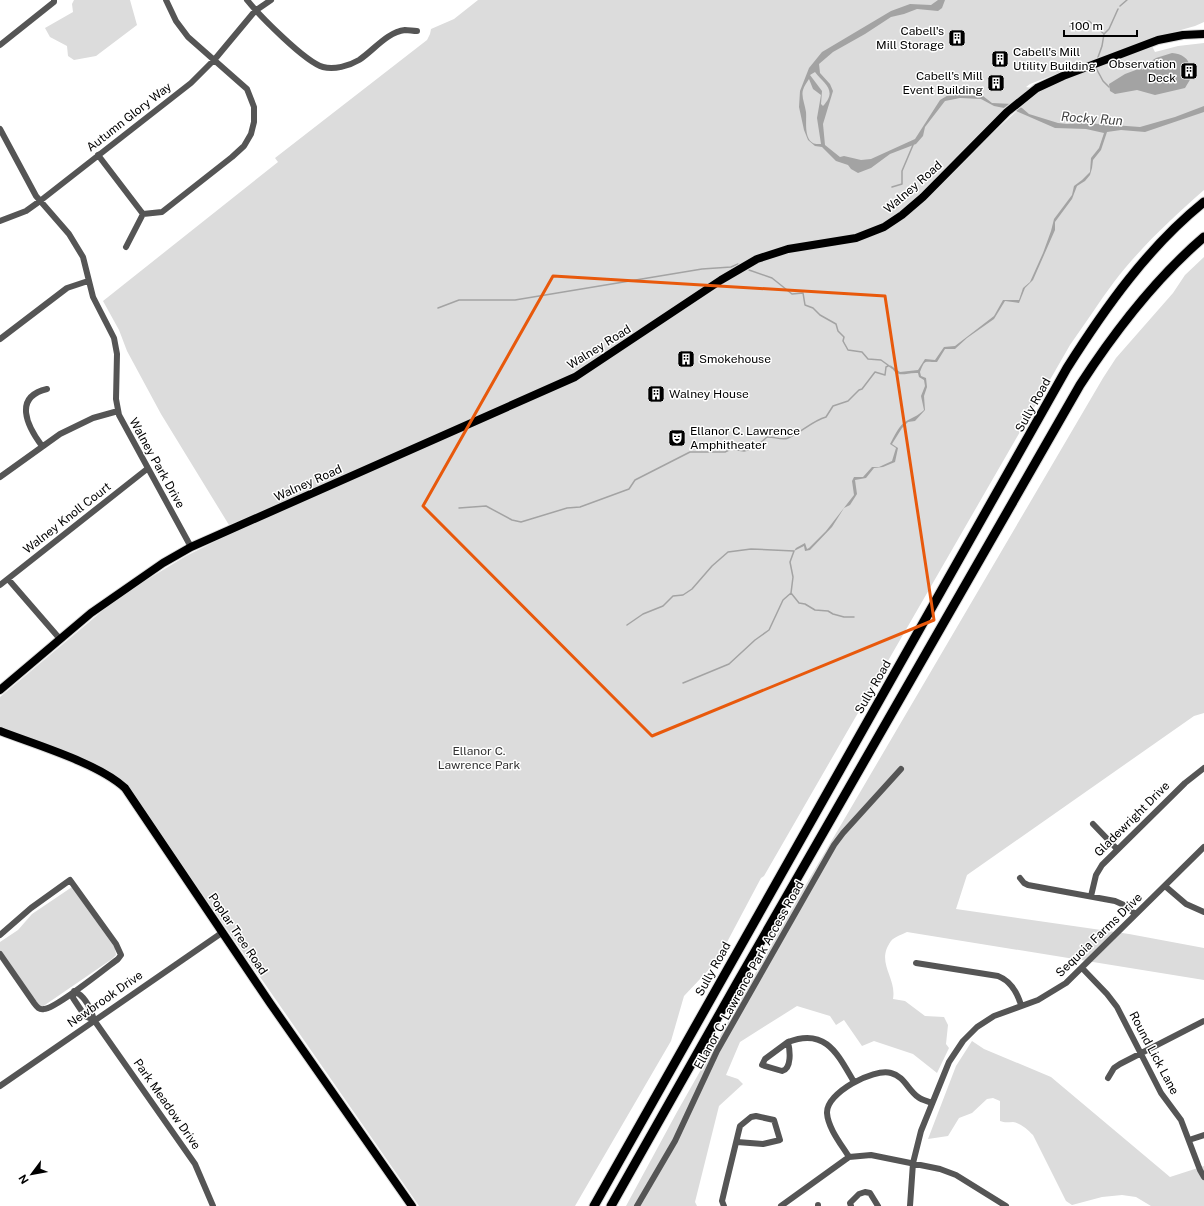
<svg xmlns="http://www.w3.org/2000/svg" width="1204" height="1206" viewBox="0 0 1204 1206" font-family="'Public Sans',sans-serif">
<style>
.green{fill:#dcdcdc}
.water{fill:#a3a3a3;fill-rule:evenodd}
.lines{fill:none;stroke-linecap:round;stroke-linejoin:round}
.stream{stroke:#a3a3a3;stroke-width:1.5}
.major-casing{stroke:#dbdbdb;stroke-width:10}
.highway-casing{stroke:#dbdbdb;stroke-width:11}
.minor{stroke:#555;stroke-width:6}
.major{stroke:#000;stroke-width:8}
.highway{stroke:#000;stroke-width:9}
.marked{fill:none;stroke:#e8590c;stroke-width:3;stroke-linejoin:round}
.labels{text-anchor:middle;stroke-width:3;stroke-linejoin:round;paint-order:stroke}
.poi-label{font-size:12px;fill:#000;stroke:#fff;text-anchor:start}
.street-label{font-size:12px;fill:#000;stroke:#fff}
.park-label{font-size:12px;fill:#333;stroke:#fff}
.water-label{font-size:13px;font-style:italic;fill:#444;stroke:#fff}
</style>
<rect width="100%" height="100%" fill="#fff"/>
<!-- green -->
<path class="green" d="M 74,0 L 130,0 L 137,25 L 96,56 L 74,60 L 68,56 L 67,46 L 50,37 L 45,28 L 73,12 L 72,4 Z
M 478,0 L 1204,0 L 1204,22 L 1195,26 L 1149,39 L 1030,84 L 1026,87 L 1031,88 C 1000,114 972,144 943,172 C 924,191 903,213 880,225 C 850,240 817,240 785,246 C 772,248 760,254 748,260 L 591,364 L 553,384 L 229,525 L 161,414 L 127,351 L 119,330 L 103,301 L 278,162 L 275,158 L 427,40 L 430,34 L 431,29 L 454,19 Z
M 1204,43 L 1204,190 C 1172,218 1140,248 1114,282 C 1099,302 1085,324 1070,345 L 764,876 L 761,878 L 717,961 L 684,996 L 671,1041 L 575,1206 L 419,1206 L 140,804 L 113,776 L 0,728 L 0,697 L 120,596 L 186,556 L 224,537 L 573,380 L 608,360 L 759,261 L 788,251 L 838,245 L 870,237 L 976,148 L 1030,99 L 1050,84 L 1152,46 L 1155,52 L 1178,46 Z
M 1204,257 L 1204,713 L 1194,716 L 967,875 L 956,909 L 1129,934 L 1204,948 L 1204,980 L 907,932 C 903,934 894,937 891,941 C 875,963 897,977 893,999 L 905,1001 L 925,1016 L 944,1017 L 948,1025 L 946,1044 L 949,1048 L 937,1073 L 913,1054 L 874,1041 L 862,1046 L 844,1020 L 836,1025 L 830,1016 L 797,1006 L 740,1042 L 726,1075 L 738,1079 L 743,1084 L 719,1106 L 695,1202 L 697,1206 L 626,1206 L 677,1112 L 801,893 L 1103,378 L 1116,358 L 1173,293 L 1185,275 Z
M 72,887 L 115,948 L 116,955 L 112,959 L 42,1007 L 38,1005 L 0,950 L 0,942 L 18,930 L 32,914 Z
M 972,1041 L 984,1049 L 1051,1077 L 1170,1177 L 1204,1166 L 1204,1206 L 1151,1206 L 1136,1197 L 1122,1195 L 1102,1197 L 1072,1205 L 1066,1201 L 1033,1135 C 1028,1130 1021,1123 1013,1122 C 1008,1122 1005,1123 1000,1121 L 1000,1101 L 993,1098 L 987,1099 L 972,1113 L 959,1118 L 948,1136 L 928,1139 L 956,1066 Z"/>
<!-- water -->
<path class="water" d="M 938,0 L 945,0 L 942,8 L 938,11 L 917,9 L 904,14 L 891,17 L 865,34 L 833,52 L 819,64 L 820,73 L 830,84 L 833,91 L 823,124 L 825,145 L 840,157 L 844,156 L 861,160 L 871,159 L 915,139 L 940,100 L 950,94 L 983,96 L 992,103 L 1013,104 L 1022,108 L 1029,114 L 1058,123 L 1067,124 L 1086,123 L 1140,127 L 1175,117 L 1204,106 L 1204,112 L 1145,132 L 1121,130 L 1107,132 L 1101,150 L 1093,160 L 1092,168 L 1090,175 L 1085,181 L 1077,186 L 1072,199 L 1055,222 L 1055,230 L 1033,280 L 1025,288 L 1019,303 L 1005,301 L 994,319 L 967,338 L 955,349 L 945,349 L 937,362 C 924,362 925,359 920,372 L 921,376 L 926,378 L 927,387 L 924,396 L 925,410 L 915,421 L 908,422 L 902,428 L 892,444 L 898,448 L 895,462 L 883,467 L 874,468 L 866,478 L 855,480 L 857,494 L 850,505 L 844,508 L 832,527 L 810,550 L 805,551 L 804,546 L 794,551 L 796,548 L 805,543 L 807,549 L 809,548 L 826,531 L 854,495 L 852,481 L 854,477 L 863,477 L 872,467 L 879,467 L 892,461 L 896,448 L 890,444 C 894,437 898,427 905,422 C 911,418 918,416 924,410 L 921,396 L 925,386 L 924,380 L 919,377 L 918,373 C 904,372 898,380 890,365 L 900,372 L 918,370 L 925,359 L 935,360 L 944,347 L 955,346 L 994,316 L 1003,300 L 1019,300 L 1023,288 L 1030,282 L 1043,253 L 1051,231 L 1054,219 L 1072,195 L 1074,186 L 1082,180 L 1090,172 L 1091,158 L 1099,148 L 1104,133 L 1086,129 L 1055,128 L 1014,110 L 994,106 L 981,99 L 960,98 L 945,101 L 925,127 L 923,136 L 916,144 L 890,154 L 871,168 L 858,173 L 851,169 L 848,165 L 836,161 L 822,147 L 815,146 L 808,140 L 804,130 L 799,107 L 800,91 L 809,68 L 822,52 L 891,11 L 910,4 L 931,5 ZM 815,72 C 824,84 838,90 823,106 L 821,104 L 822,91 L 810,75 ZM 809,79 L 813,89 L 821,95 L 817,118 L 821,144 C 802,146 807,122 806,112 C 805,105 801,96 803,90 C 804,86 807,82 809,79 Z
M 1172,53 C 1182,54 1189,58 1190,68 L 1187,69 L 1191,78 L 1185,88 L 1155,95 L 1137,90 L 1115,94 L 1110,91 L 1109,84 L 1125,74 L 1141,68 L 1142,70 L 1146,67 L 1145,65 L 1156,58 Z"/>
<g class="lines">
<!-- stream -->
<path class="stream" d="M 1120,6 L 1127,0
M 1070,26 L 1089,21 L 1103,33
M 1097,60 L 1102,46 L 1104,34 L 1109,29 L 1118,9
M 1096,68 L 1103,81 L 1109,87
M 892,187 L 902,184 L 902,171 L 913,145
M 749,270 L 772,278 L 792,294 L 803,293 L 805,305 L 813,308 L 820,315 L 836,324 L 838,331 L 844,337 L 843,341 L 848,350 L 862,352 L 868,359 L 881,360 L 892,368
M 438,308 L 459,300 L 515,300 L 702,269 L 731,267 L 738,264
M 459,508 L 486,506 L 512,520 L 521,522 L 567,508 L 580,507 L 629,489 L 635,480 L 690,452 L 725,452 L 731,449 L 744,451 L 755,448 L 767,437 C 773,436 782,441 788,438 C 802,432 812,421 826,417 L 833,406 L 848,401 L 859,390 L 862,389 L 875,372 L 885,375 L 886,367 L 888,366
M 791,593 L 799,603 L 805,604 L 815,610 L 828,611 L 833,614 L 844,617 L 854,617
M 627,625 L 643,614 L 663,606 L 673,596 L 683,595 L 692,589 L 712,566 L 728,552 L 751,549 L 794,551 L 790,562 L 793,577 L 791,593 L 783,600 L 769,630 L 755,640 L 729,664 L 683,683"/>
<defs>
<path id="major" d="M 0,690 L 91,613 L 163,563 L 191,547 L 575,377 L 721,280 L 757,259 L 788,249 L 856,238 L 884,227 L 902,215 L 923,197 L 1007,112 L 1037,88 L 1063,76 L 1158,40 L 1183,35 L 1204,34
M 0,731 C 36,745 98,763 125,788 L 270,1003 L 412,1206"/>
<path id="highway" d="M 594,1206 L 1067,368 C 1105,308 1148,247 1204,202
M 611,1206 L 737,983 L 1080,385 C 1115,331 1155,279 1204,237"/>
</defs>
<!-- major casing -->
<use href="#major" class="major-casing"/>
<!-- highway casing -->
<use href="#highway" class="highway-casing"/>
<!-- minor -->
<path class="minor" d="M 247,0 C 259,15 305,62 323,67 C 334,70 349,66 359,60 C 373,51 387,32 405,30 C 409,30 413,31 417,31
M 0,45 L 54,2 L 54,0
M 0,129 L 36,196 L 69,234 L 83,257 L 93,297 L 114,338 L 117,354 L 116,399 L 119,415 L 191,547
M 98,155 L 143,214 L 126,247
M 143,214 L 162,212 L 232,157 L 244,146 L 251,134 L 254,122 L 254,107 L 247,89 L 188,37 L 176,21 L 166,0
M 0,221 L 26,211 L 40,201 L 191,83 L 215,59 L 255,11 L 271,0
M 0,339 L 67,288 L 88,281
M 42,446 C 27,426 13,397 47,389
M 0,477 L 60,434 L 93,418 L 118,411
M 8,579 L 60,639
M 0,585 L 147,469
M 1093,824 L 1117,849
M 1020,878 L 1024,883 L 1028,885 L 1115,901 L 1124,905 L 1135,914
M 1165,886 L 1186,904 L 1204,912
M 1091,896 L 1096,875 L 1102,865 L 1185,783 L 1204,768
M 0,935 L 31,908 L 70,880 L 116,944 L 121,955 L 118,959 C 106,968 55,1009 44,1009 C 39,1010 37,1007 34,1003 L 0,954
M 916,963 L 998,976 C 1011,981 1017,992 1021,1005
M 1082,968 L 1107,994 L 1117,1007 L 1161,1093 L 1181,1120 L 1200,1170 L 1204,1177
M 94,1020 L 85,1016 L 73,998 L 74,991 C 85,996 91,1009 94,1020 L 195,1164 L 213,1206
M 788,1042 C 790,1050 792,1069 782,1071 L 762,1065 L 765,1059 Z
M 788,1042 C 826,1027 838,1055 854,1082
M 1108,1078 L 1114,1068 L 1120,1064 L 1204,1021
M 0,1086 L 223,932
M 1189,1140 L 1204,1135
M 849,1157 C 841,1144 828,1128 827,1113 C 826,1093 873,1068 891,1073 C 904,1076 908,1090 918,1097 C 922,1100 927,1101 932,1103
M 818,1205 L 818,1206
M 637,1206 L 675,1141 L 717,1051 L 834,845 L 843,833 L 901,769
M 724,1206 L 722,1201 L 726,1184 L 740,1126 L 751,1117 L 756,1116 L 774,1120 L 780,1140 L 763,1144 L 737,1142
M 781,1206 L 849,1157 L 871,1155 L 940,1169 L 956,1175 L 1006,1206
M 851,1206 L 850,1203 L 859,1194 L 865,1192 L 870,1193 L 878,1206
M 910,1206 L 913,1163 L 921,1131 L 949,1062 L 963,1041 L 977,1027 L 994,1016 L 1038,1000 L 1066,983 L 1204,847"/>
<!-- major -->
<use href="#major" class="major"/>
<!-- highway -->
<use href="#highway" class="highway"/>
</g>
<!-- marked area -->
<path class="marked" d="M 553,276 L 885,296 L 934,620 L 652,736 L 423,506 Z"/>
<!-- icons -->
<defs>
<symbol id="building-square" viewBox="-11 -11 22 22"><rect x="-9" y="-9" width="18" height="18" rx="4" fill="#000" stroke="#fff"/><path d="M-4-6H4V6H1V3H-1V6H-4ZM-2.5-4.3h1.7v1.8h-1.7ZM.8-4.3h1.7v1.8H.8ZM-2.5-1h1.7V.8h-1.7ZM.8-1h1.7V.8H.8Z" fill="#fff"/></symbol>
<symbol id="theatre-square" viewBox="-11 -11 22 22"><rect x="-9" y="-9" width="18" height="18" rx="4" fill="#000" stroke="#fff"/><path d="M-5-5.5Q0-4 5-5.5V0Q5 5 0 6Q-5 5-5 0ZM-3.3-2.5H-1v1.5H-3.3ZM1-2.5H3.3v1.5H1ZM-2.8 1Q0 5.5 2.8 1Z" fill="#fff"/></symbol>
</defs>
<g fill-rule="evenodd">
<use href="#building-square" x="947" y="28" width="20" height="20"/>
<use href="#building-square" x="990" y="49" width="20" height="20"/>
<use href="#building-square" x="1179" y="61" width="20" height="20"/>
<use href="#building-square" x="986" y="73" width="20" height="20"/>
<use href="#building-square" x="676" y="349" width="20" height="20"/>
<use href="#building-square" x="646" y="384" width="20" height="20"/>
<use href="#theatre-square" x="667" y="428" width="20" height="20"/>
</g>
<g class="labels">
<!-- poi labels -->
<g class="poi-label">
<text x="944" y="35" text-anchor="end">Cabell's<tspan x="944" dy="14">Mill Storage</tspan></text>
<text x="1013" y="56">Cabell's Mill<tspan x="1013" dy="14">Utility Building</tspan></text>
<text x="1176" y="68" text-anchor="end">Observation<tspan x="1176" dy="14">Deck</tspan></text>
<text x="983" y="80" text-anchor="end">Cabell's Mill<tspan x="983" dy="14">Event Building</tspan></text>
<text x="699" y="363">Smokehouse</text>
<text x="669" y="398">Walney House</text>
<text x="690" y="435">Ellanor C. Lawrence<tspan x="690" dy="14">Amphitheater</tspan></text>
</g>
<!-- street labels -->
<g class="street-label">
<text transform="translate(129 117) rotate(-38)" y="4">Autumn Glory Way</text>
<text transform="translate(913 187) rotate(-41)" y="4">Walney Road</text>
<text transform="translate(599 347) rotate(-32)" y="4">Walney Road</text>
<text transform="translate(1033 405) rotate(-61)" y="4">Sully Road</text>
<text transform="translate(157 463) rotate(61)" y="4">Walney Park Drive</text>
<text transform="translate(308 483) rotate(-24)" y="4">Walney Road</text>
<text transform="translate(67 518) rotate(-38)" y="4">Walney Knoll Court</text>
<text transform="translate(873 687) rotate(-60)" y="4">Sully Road</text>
<text transform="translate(1132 819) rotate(-45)" y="4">Gladewright Drive</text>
<text transform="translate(238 934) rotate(56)" y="4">Poplar Tree Road</text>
<text transform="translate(1099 935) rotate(-44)" y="4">Sequoia Farms Drive</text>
<text transform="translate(713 969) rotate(-61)" y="4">Sully Road</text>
<text transform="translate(749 975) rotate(-61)" y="4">Ellanor C. Lawrence Park Access Road</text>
<text transform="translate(105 999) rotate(-35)" y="4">Newbrook Drive</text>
<text transform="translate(1154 1053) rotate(62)" y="4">Round Lick Lane</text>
<text transform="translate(167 1104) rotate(55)" y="4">Park Meadow Drive</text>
</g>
<!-- park labels -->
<g class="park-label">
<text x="479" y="755">Ellanor C.<tspan x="479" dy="14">Lawrence Park</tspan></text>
</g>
<!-- water labels -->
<g class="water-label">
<text transform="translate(1092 118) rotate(4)" y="5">Rocky Run</text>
</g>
</g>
<!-- north arrow -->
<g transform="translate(32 1174) rotate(238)" stroke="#ffffff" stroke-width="3" paint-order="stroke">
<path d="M0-3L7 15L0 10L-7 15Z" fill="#000000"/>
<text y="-6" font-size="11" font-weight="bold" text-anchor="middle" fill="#000000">N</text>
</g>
<!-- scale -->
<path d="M1064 30v6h73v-6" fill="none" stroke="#000000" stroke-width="2"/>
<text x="1070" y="30" font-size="12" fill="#000000" stroke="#ffffff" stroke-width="3" paint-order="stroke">100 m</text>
</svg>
